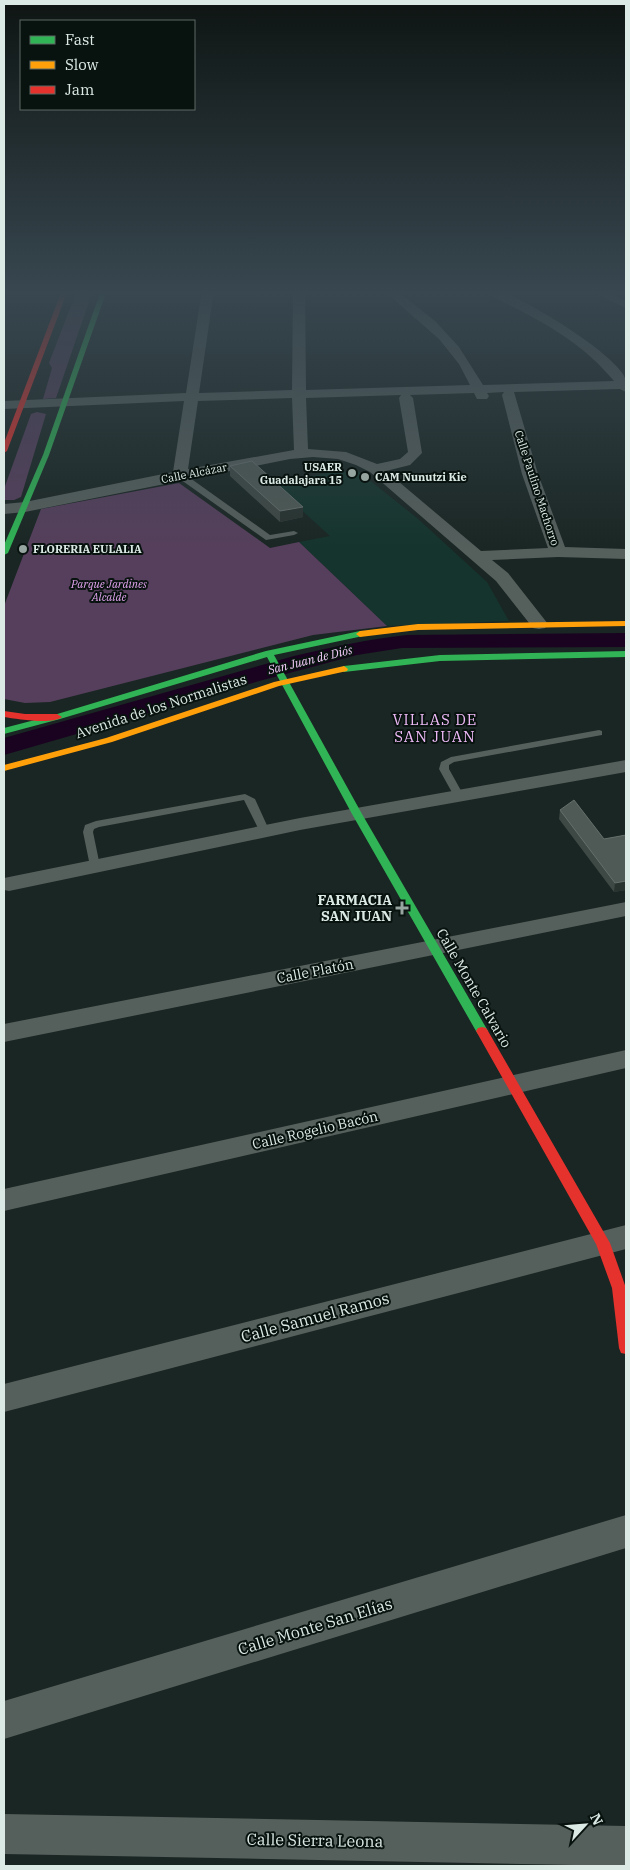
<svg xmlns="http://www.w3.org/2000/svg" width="630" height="1870" viewBox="0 0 630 1870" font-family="'IBM Plex Serif',serif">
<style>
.built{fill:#15342d}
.green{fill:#563f5c}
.water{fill:#1a0320}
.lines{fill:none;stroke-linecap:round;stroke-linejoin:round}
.lane{fill:#555f5c;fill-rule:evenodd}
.street{fill:#555f5c;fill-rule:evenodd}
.fast{fill:#30b455;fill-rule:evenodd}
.slow{fill:#ff9f0a;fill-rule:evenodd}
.jam{fill:#e5322d;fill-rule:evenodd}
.wall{fill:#3e4845}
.shaded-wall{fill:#283330}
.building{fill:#4f5a56;stroke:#65706d}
.poi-dot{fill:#97a5a1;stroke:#08120f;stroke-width:2}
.labels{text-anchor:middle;stroke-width:4;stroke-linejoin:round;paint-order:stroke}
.far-poi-label{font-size:11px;font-weight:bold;fill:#dbeae5;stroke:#08120f;text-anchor:start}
.far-street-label{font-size:11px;fill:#dbeae5;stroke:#08120f}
.far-park-label{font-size:11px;font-style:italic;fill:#e3a4ef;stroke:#08120f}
.far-water-label{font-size:12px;font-style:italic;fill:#f4cdfb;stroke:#08120f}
.street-label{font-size:14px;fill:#dbeae5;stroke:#08120f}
.poi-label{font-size:14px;font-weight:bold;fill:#dbeae5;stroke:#08120f;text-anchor:end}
.neighbourhood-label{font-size:15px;letter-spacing:1px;fill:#edb9f6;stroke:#08120f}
.near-street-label{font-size:16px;fill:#dbeae5;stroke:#08120f}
</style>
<rect width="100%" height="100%" fill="#1a2623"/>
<!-- built -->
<path class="built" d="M 358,471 L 417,518 L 487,582 L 509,621 L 387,626 L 299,542 L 330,536 L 273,484 L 327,473 Z"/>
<!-- green -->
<path class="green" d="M 77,290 L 93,290 L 56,398 L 43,399 L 52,368 L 49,363 Z
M 37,412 L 46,414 L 21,497 L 14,500 L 4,500 L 4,489 L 31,414 Z
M 179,483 L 270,548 L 299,542 L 387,626 L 313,635 L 50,702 L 25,703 L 4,699 L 4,606 L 41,509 Z"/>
<!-- water -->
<path class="water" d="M 626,633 L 626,647 L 402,648 L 357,655 L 263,680 L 4,755 L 4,738 L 294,656 C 332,647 369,639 407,635 Z"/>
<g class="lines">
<!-- lane -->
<path class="lane" d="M 177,473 L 183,473 L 270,535 L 294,531 L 298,533 L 294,535 L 266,540 L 177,477 Z
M 599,730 L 602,731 L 602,735 L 454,762 L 449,765 L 449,769 L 464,796 L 459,799 L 454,796 L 439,769 L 441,762 L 451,757 Z
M 245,794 L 255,799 L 270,832 L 269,834 L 261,834 L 244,800 L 99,827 L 94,829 L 93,832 L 100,866 L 95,869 L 90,866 L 83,832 L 85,825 L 96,821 Z"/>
<!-- street -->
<path class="street" d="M 202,290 L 214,290 L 199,393 L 292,390 L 293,290 L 305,290 L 306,390 L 470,385 L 459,364 L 439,339 L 383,290 L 396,290 L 435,321 L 459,347 L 483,385 L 614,381 C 580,339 531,315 483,292 L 481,290 C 486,290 492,289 497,290 C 522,297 619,355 626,380 C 627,383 626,389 626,392 L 620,389 L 514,392 L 538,474 L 565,547 L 626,549 L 626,559 L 558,557 L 492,560 L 508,573 L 548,624 L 545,628 L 539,629 L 533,628 L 496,581 L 370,472 L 356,465 L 338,459 L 313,457 L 290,459 L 25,512 L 4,514 L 4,504 L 25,502 L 173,472 L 184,401 L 4,409 L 4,401 L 186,393 ZM 504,392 L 502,395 L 522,474 L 548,548 L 481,551 L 386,471 L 410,465 L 422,453 L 413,398 L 410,395 L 474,393 L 477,399 L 487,399 L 489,396 L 487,393 ZM 401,395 L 399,398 L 408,452 L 400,459 L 377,464 L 346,452 L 308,449 L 306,398 ZM 292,398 L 294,450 L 188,469 L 198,401 Z
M 589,290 L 604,290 L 626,301 L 626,308 Z
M 626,760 L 626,772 L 300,830 L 9,891 L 4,890 L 4,878 L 9,877 L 300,818 Z
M 626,902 L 626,916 L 4,1042 L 4,1024 Z
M 626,1050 L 626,1068 L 4,1211 L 4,1189 Z
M 626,1225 L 626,1249 L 4,1412 L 4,1384 Z
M 626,1515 L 626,1548 L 4,1739 L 4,1701 Z
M 4,1814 L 626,1826 L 626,1866 L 4,1854 Z"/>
<!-- fast -->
<path class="fast" d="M 101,290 L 107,290 L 49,455 L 8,553 L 4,555 L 4,545 L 43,455 Z
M 360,631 L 364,634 L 363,636 L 274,655 L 362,814 L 488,1031 L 486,1034 L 478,1034 L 476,1031 L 352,814 L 267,657 L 60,719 L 4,734 L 4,728 L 54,715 L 266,651 Z
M 626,651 L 626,657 L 440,661 L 344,672 L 340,669 L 344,666 L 440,655 Z"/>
<!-- slow -->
<path class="slow" d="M 626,621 L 626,626 L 418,630 L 360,637 L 356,634 L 360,631 L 418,624 Z
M 344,666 L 348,669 L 347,671 L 279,686 L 112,742 L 4,771 L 4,765 L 106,738 L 274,682 Z"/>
<!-- jam -->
<path class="jam" d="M 62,290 L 68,290 L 7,451 L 4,453 L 4,443 Z
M 4,711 L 25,714 L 57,714 L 62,717 C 52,725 17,719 4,717 Z
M 482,1027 L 486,1028 L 488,1031 L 610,1243 L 626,1288 L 626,1354 L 621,1353 L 619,1348 L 612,1288 L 596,1244 L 476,1031 L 478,1028 Z"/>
</g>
<!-- wall -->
<path class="wall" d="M 230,466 L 303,517 L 280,522 L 230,476 Z
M 560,810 L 604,839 L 626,835 L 626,890 L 614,892 L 559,819 Z"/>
<!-- shaded-wall -->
<path class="shaded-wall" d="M 303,507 L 303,517 L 280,522 L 280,511 Z
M 626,881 L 626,890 L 614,892 L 615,883 Z"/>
<!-- building -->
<path class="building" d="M 252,461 L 303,507 L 280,511 L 230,466 Z
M 574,800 L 604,839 L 626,835 L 626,881 L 615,883 L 560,810 Z"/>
<!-- sky -->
<linearGradient id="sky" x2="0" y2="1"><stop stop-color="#0e1513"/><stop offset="0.53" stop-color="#384750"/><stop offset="1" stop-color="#384750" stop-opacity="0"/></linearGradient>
<rect width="630" height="552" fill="url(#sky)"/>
<!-- markers -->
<g class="poi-dot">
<circle cx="352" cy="473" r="5"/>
<circle cx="365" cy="477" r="5"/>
<circle cx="23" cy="549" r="5"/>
<path d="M399.5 900.5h5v5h5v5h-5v5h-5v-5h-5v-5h5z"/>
</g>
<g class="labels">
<!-- far-poi labels -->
<g class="far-poi-label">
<text x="342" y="471" text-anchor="end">USAER<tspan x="342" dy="13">Guadalajara 15</tspan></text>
<text x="375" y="481">CAM Nunutzi Kie</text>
<text x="33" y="553">FLORERIA EULALIA</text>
</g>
<!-- far-street labels -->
<g class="far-street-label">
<text transform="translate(194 473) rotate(-11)" y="4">Calle Alcázar</text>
<text transform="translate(537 488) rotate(72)" y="4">Calle Paulino Machorro</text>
</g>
<!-- far-park labels -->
<g class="far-park-label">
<text x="109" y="588">Parque Jardines<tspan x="109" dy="13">Alcalde</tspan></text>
</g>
<!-- far-water labels -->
<g class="far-water-label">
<text transform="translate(310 660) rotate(-14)" y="4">San Juan de Diós</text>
</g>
<!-- street labels -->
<g class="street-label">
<text transform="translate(161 706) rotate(-18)" y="5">Avenida de los Normalistas</text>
<text transform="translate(315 971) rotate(-11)" y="5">Calle Platón</text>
<text transform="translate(474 988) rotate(60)" y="5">Calle Monte Calvario</text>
<text transform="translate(315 1130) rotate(-13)" y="5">Calle Rogelio Bacón</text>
</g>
<!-- poi labels -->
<g class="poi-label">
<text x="392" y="905">FARMACIA<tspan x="392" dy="16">SAN JUAN</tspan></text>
</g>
<!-- neighbourhood labels -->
<g class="neighbourhood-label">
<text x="435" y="725">VILLAS DE<tspan x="435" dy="17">SAN JUAN</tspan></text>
</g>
<!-- near-street labels -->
<g class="near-street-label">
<text transform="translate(315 1317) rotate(-15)" y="6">Calle Samuel Ramos</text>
<text transform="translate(315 1626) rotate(-17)" y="6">Calle Monte San Elías</text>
<text transform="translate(315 1840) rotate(1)" y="6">Calle Sierra Leona</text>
</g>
</g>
<!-- border -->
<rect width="630" height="1870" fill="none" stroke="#dbeae5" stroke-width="10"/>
<!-- legend -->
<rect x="20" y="20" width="175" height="90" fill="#08120f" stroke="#5c6865"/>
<rect x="30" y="36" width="25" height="8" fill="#30b455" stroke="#5c6865"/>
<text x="65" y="45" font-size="15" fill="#dbeae5">Fast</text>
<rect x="30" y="61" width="25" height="8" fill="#ff9f0a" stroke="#5c6865"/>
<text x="65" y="70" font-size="15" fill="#dbeae5">Slow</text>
<rect x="30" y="86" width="25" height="8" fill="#e5322d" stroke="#5c6865"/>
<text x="65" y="95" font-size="15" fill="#dbeae5">Jam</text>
<!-- north arrow -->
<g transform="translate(585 1825) rotate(64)" stroke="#08120f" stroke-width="4" paint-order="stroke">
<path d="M0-4L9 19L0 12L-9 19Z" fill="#dbeae5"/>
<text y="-8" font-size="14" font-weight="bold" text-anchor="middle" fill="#dbeae5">N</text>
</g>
</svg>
